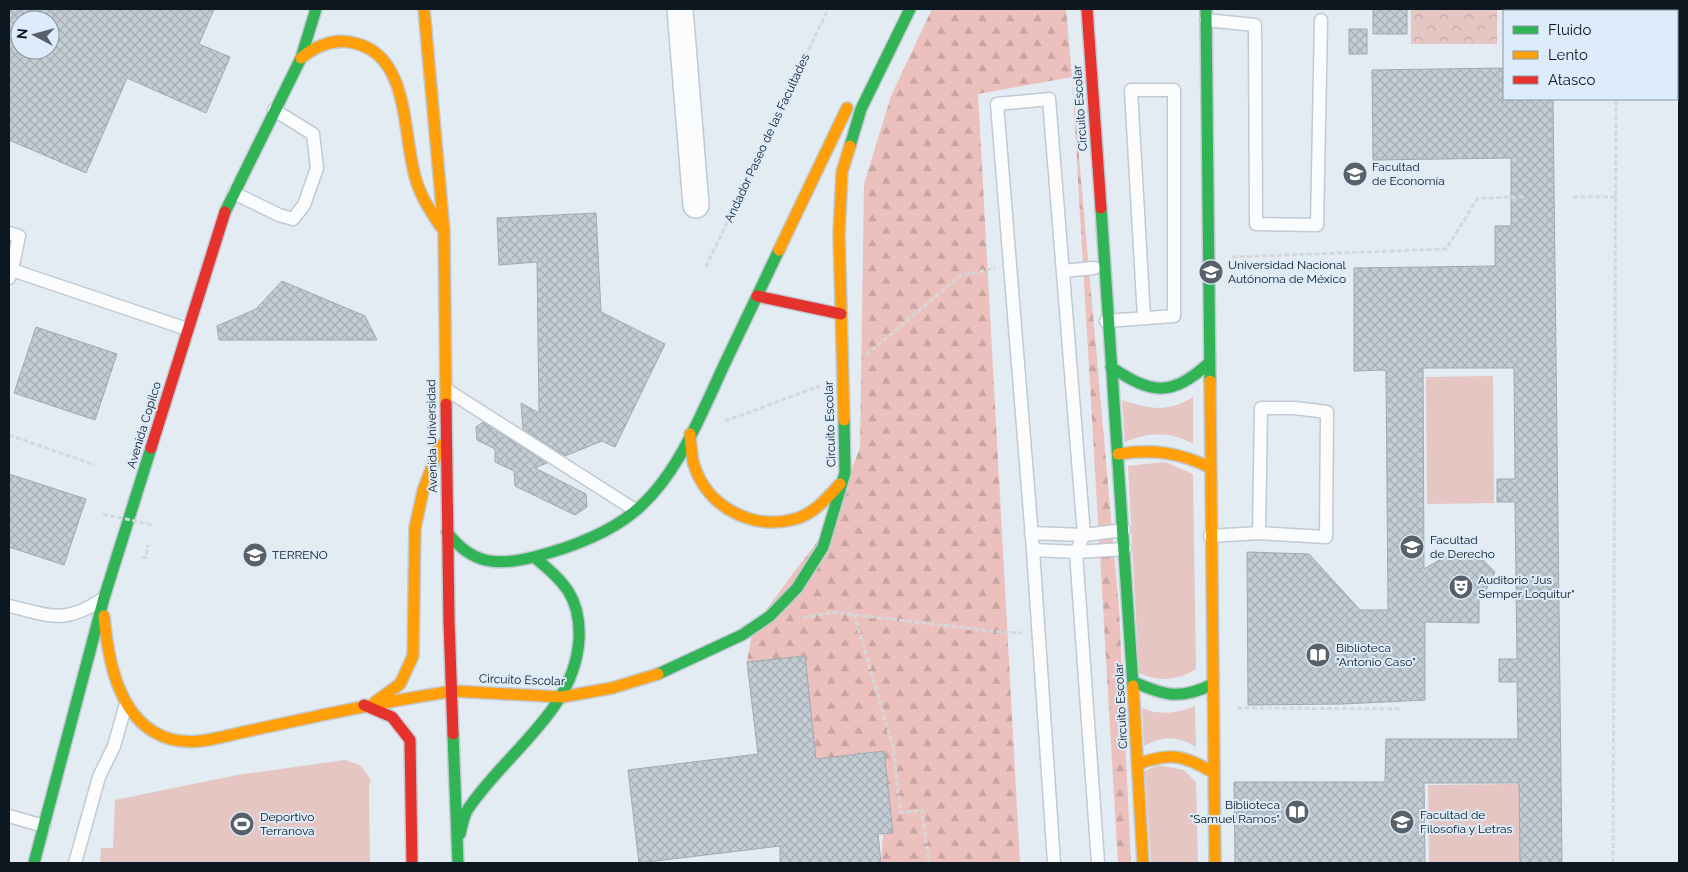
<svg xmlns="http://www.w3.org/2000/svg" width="1688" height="872" viewBox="0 0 1688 872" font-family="Raleway,sans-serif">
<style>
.forest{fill:url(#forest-firs)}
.park{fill:url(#park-crowns)}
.garden{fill:#e5c6c3}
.building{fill:url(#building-cross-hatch);stroke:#a0a8b0;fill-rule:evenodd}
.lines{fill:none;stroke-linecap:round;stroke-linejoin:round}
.lane-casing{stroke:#c1c9d2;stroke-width:15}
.street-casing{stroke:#c1c9d2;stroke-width:28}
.fast-casing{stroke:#c1c9d2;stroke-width:14}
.slow-casing{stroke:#c1c9d2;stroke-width:14}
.jam-casing{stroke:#c1c9d2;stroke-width:14}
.path{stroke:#d5d8db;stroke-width:3;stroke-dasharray:5 2.5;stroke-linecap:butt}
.lane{stroke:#fbfcfd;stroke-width:12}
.street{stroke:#fbfcfd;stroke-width:25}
.fast{stroke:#30b455;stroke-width:11}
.slow{stroke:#ff9f0a;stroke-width:11}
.jam{stroke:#e5322d;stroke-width:11}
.path-bridge{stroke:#d5d8db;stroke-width:3;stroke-dasharray:5 2.5;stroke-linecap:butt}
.labels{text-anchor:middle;stroke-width:4;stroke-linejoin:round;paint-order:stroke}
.street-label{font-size:12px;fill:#0d171f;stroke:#dcecfa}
.poi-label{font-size:12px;fill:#0d171f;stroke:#dcecfa;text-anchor:start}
</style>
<defs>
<pattern id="forest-firs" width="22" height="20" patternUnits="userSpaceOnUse" patternTransform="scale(1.25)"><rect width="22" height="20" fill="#ecc1bd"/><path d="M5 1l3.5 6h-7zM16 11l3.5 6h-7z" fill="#c9a5a2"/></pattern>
<pattern id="park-crowns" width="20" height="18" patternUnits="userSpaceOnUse" patternTransform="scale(1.25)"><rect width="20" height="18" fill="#e5c6c3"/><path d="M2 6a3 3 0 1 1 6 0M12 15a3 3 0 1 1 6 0" fill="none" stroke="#c3a9a7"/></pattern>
<pattern id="building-cross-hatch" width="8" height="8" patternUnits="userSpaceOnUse" patternTransform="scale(1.25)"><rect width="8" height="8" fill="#c3cbd3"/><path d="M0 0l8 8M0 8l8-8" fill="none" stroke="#a6aeb5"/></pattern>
</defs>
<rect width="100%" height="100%" fill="#e3ebf3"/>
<!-- forest -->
<path class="forest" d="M 932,9 L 1066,9 L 1119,609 L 1131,863 L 1118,863 L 1072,77 L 978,94 L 1020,863 L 881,863 L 883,834 L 893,832 L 884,751 L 816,759 L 804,656 L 747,662 L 753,627 L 829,526 L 860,448 L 864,184 L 891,96 Z"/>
<!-- park -->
<path class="park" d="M 1411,9 L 1497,9 L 1497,44 L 1411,44 Z"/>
<!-- garden -->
<path class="garden" d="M 1493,376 L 1494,503 L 1427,504 L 1426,377 Z
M 1193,397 L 1193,444 C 1169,431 1150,432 1125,442 L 1122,400 C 1150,409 1167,413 1193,397 Z
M 1165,462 L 1193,474 L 1196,669 C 1177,681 1160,682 1139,673 L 1128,466 Z
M 1195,706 L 1196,747 C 1177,735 1163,736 1144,746 L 1142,708 C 1161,716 1177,713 1195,706 Z
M 345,760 L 360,765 L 371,780 L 369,787 L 370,863 L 100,863 L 101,848 L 113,848 L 115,800 L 237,775 Z
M 1158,765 L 1184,770 L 1196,782 L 1198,863 L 1151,863 L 1145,771 Z
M 1519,784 L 1520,863 L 1429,863 L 1428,785 Z"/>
<!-- building -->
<path class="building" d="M 9,9 L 214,9 L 199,44 L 230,57 L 206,113 L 127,78 L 86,173 L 9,140 ZM 20,20 L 50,20 L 50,50 L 20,50 Z
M 1373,9 L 1407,9 L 1407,34 L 1373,34 Z
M 1349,29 L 1367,29 L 1367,54 L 1349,54 Z
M 1504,68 L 1504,99 L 1553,99 L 1562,863 L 1520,863 L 1519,783 L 1424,783 L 1425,863 L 1235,863 L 1234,782 L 1385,782 L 1386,739 L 1518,739 L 1517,682 L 1499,682 L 1499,659 L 1517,659 L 1515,502 L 1497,502 L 1497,479 L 1515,479 L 1514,368 L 1423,368 L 1424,569 L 1448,555 L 1471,552 L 1479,556 L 1495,572 L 1484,594 L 1479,598 L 1479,623 L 1425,622 L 1425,700 L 1343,704 L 1248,705 L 1247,552 L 1309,554 L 1360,610 L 1388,610 L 1386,370 L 1354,371 L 1354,268 L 1495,266 L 1495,226 L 1511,226 L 1511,158 L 1373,160 L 1372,70 Z
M 596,213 L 601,312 L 665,344 L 615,447 L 602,441 L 565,456 L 523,429 L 521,403 L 539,413 L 537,262 L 499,265 L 497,218 Z
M 282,281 L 365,316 L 377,340 L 219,340 L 217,326 L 256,309 Z
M 36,327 L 117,354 L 95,420 L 14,393 Z
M 483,422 L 547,463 L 535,468 L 586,494 L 587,507 L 575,515 L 515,486 L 514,471 L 495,462 L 495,449 L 477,440 L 476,427 Z
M 9,474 L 86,499 L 64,565 L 9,547 Z
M 805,656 L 816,759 L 884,751 L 893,833 L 878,834 L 881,863 L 780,863 L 780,846 L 639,863 L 628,770 L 758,754 L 747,662 Z"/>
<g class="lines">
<defs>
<path id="lane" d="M 1206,20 L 1255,25 L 1256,224 L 1317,225 L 1321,20
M 234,193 L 279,215 L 293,219 L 304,205 L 317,168 L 313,134 L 274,110
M 9,233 L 19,236 L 12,270
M 1063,271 L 1094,268
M 9,278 L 12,270 L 187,329
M 1106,321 L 1174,316 L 1174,90 L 1131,90 L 1144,318
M 447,390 L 635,510
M 1031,533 L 1084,535 L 1124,530
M 1210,536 L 1259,533 L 1326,537 L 1327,412 L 1295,408 L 1261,408 L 1259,533
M 1033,550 L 1076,552 L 1125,549
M 9,606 C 49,615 63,625 101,600
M 9,816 L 44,826
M 75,863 L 99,777 L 114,746 L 126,704
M 1054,863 L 1033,550 L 997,104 L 1049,99 L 1084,535 L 1076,552 L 1098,863"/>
<path id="street" d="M 680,9 L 696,205"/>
<path id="fast" d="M 1206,9 L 1210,381
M 850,146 L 861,109 L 910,9
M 1101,208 L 1133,686
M 225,212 L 301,58 L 316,9
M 1111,367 C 1153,395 1172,397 1210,362
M 447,532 C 472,565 497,566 534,557 C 569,548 606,535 634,512 C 678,476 701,414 725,363 C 743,326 761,288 779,250
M 658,674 L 742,635 L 770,616 L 797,588 L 823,547 L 845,473 L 844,420
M 1134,682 C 1165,696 1181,700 1213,684
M 453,734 L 458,863
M 460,834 C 462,826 464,815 468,809 C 505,753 575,711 579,639 C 581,598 564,581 534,557
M 34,863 L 104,598 L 151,448"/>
<path id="slow" d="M 424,9 L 444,231 L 446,404
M 301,58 C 316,46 335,38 354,43 C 411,55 402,136 416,180 C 421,197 431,212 441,227
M 779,250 L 847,108
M 1210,381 L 1215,863
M 844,420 L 839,234 L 842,172 L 850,146
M 690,434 C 691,444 691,455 694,465 C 707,507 753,531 795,519 C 814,514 827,498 840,484
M 1118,454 C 1153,449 1179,452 1211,468
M 104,616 C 108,661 119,724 170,739 C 195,746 220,737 244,732 C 270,726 296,721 322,715 C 366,706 409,698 453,691
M 1133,686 L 1143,863
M 453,691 L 562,697 L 612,688 L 658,674
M 375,702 L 400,684 L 413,656 L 415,528 L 423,491 L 440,445
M 1138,764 C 1171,752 1184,755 1214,773"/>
<path id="jam" d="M 1087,9 L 1101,208
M 757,296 L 841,314
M 446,404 L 449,621 L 453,734
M 151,448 L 225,212
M 364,705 L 392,717 L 410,740 L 412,863"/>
</defs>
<!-- lane casing -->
<use href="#lane" class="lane-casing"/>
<!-- street casing -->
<use href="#street" class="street-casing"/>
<!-- fast casing -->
<use href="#fast" class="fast-casing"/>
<!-- slow casing -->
<use href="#slow" class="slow-casing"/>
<!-- jam casing -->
<use href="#jam" class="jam-casing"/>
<!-- path -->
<path class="path" d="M 1677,33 L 1679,32
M 1573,197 L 1617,197
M 1232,257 L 1446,249 L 1478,198 L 1526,197
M 706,267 L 828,9
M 866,355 L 960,276 L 995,268
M 725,421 L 820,386
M 9,435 L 95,465
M 142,557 L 146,558 L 148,545
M 854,614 L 893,747 L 901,813 L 922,810 L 929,863
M 803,618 L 832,612 L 999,632 L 1022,633
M 1237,708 L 1402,709
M 1613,863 L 1616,99"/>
<!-- lane -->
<use href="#lane" class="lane"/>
<!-- street -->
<use href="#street" class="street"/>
<!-- fast -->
<use href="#fast" class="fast"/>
<!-- slow -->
<use href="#slow" class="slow"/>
<!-- jam -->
<use href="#jam" class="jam"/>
<!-- path-bridge -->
<path class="path-bridge" d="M 103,514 L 153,525"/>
</g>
<!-- icons -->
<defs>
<symbol id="university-disc" viewBox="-11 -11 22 22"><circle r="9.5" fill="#586169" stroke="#dcecfa"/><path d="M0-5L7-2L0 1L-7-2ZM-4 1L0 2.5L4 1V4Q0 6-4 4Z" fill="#fff"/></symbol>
<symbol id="theatre-disc" viewBox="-11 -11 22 22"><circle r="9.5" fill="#586169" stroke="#dcecfa"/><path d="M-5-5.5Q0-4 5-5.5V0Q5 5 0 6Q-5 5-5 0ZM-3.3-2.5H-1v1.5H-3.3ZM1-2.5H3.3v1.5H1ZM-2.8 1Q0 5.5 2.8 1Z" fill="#fff"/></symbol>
<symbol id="library-disc" viewBox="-11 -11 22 22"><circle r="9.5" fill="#586169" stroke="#dcecfa"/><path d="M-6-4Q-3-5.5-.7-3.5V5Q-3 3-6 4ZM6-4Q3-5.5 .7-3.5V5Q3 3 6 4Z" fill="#fff"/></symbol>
<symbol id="stadium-disc" viewBox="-11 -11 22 22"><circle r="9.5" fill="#586169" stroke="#dcecfa"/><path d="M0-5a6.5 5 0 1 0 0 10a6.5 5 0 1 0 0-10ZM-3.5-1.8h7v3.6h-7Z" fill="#fff"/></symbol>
</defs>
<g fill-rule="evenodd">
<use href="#university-disc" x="1341" y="160" width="28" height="28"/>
<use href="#university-disc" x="1197" y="258" width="28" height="28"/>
<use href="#university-disc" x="1398" y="533" width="28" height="28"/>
<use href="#university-disc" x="241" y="541" width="28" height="28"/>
<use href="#theatre-disc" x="1447" y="573" width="28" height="28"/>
<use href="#library-disc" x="1304" y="641" width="28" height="28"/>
<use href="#library-disc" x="1283" y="798" width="28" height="28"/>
<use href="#university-disc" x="1388" y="808" width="28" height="28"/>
<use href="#stadium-disc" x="228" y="810" width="28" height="28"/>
</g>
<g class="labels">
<!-- street labels -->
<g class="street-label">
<text transform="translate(1080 108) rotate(-94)" y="4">Circuito Escolar</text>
<text transform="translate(767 138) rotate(-65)" y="4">Andador Paseo de las Facultades</text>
<text transform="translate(830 424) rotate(-92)" y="4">Circuito Escolar</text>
<text transform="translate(144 425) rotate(-73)" y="4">Avenida Copilco</text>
<text transform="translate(432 436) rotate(-91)" y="4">Avenida Universidad</text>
<text transform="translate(522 680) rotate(2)" y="4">Circuito Escolar</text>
<text transform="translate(1121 706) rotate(-93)" y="4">Circuito Escolar</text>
</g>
<!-- poi labels -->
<g class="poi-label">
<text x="1372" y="171">Facultad<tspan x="1372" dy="14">de Economía</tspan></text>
<text x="1228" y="269">Universidad Nacional<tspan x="1228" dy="14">Autónoma de México</tspan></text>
<text x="1430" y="544">Facultad<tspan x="1430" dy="14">de Derecho</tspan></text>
<text x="272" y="559">TERRENO</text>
<text x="1478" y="584">Auditorio "Jus<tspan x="1478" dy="14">Semper Loquitur"</tspan></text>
<text x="1336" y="652">Biblioteca<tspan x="1336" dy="14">"Antonio Caso"</tspan></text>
<text x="1280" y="809" text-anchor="end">Biblioteca<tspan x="1280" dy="14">"Samuel Ramos"</tspan></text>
<text x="1420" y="819">Facultad de<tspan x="1420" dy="14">Filosofía y Letras</tspan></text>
<text x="260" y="821">Deportivo<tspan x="260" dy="14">Terranova</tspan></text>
</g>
</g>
<!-- border -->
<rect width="1688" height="872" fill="none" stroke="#0d171f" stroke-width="20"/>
<!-- legend -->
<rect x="1503" y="10" width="175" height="90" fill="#dcecfa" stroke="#8997a2"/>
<rect x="1513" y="26" width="25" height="8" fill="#30b455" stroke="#8997a2"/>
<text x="1548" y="35" font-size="15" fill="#0d171f">Fluido</text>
<rect x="1513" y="51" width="25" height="8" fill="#ff9f0a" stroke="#8997a2"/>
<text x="1548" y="60" font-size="15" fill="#0d171f">Lento</text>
<rect x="1513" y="76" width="25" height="8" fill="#e5322d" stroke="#8997a2"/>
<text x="1548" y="85" font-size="15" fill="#0d171f">Atasco</text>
<!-- north arrow -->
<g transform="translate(35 35) rotate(276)"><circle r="24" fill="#dcecfa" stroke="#8997a2"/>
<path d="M0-4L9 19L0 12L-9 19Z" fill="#586169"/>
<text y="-8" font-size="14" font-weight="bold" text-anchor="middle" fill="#0d171f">N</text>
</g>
</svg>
